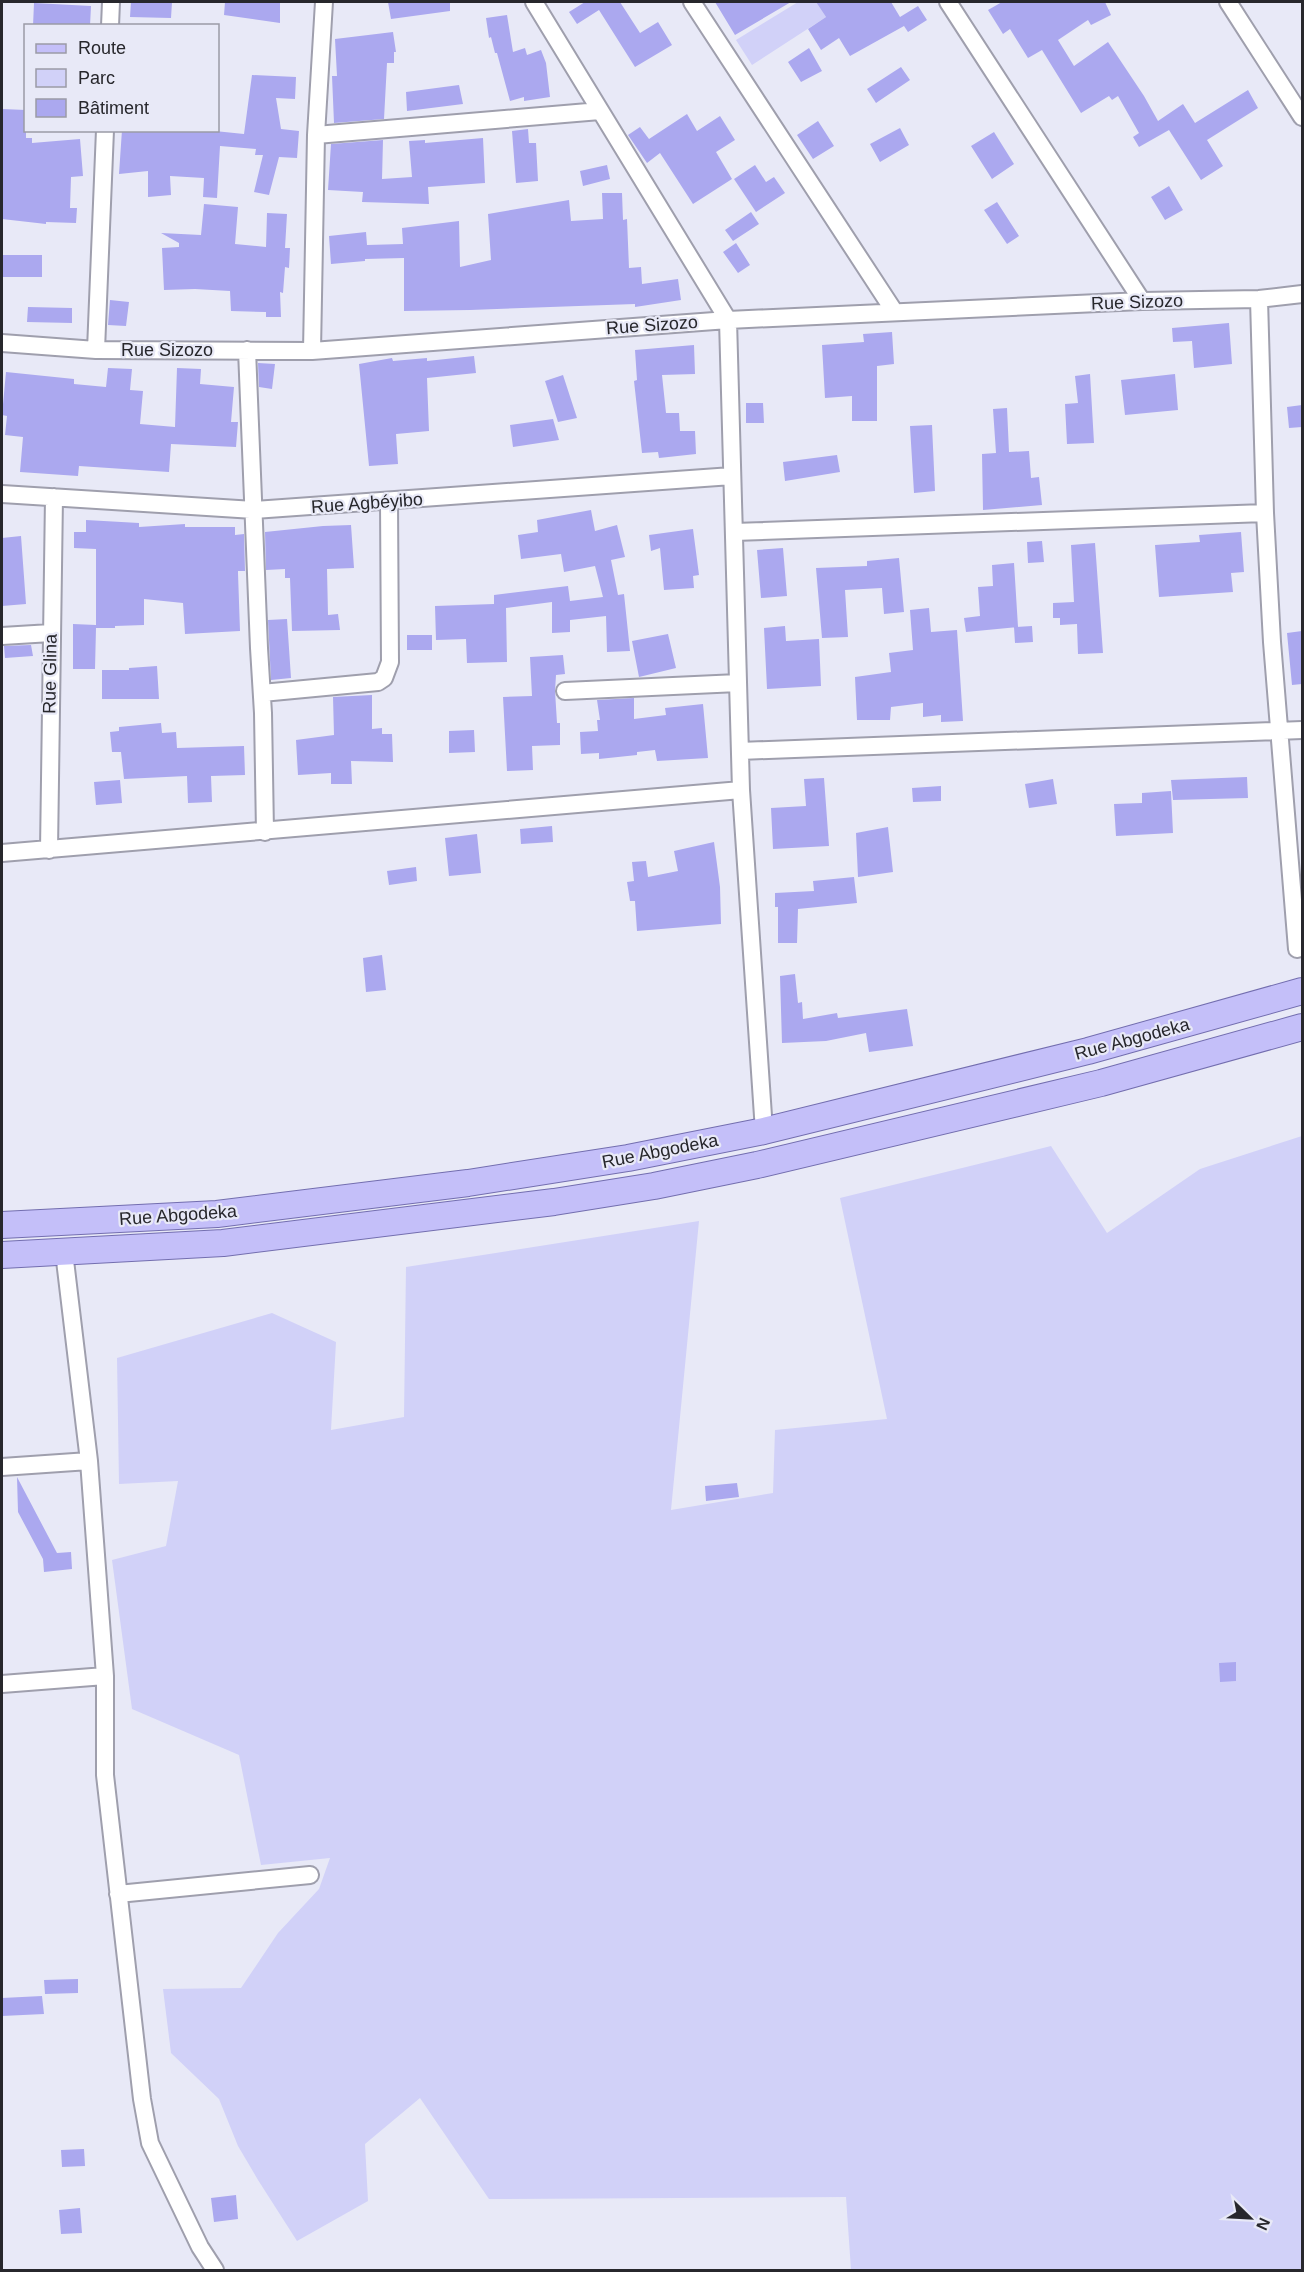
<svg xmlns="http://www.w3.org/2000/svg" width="1304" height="2272" viewBox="0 0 1304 2272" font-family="Helvetica,sans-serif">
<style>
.green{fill:#d1d1f8}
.building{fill:#aba8ef}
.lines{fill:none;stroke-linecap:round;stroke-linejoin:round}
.minor-casing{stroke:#9f9fad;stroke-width:20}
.primary-casing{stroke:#736eaf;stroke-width:28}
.minor{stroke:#fff;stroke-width:16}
.primary{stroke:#c4bff9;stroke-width:26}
.labels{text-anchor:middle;stroke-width:4.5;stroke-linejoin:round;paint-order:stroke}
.street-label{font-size:18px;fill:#27272c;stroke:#e8e9f7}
</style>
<rect width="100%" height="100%" fill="#e8e9f7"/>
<!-- green -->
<path class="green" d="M 798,2 L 816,2 L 826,17 L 752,65 L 736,40 Z
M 1302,1136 L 1302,2270 L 851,2270 L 846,2197 L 489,2199 L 420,2098 L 365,2144 L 368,2201 L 297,2241 L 258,2180 L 238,2146 L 219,2099 L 171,2053 L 163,1989 L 241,1988 L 278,1933 L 319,1889 L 330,1858 L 261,1865 L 239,1755 L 132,1709 L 112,1560 L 166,1546 L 178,1481 L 119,1484 L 117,1358 L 272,1313 L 336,1342 L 331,1430 L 404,1417 L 406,1267 L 699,1221 L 671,1510 L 773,1493 L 775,1430 L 887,1419 L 840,1198 L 1051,1146 L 1107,1233 L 1200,1169 Z"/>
<!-- building -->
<path class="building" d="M 131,2 L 172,2 L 171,18 L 130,17 Z
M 225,2 L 280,2 L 280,23 L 224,15 Z
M 388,2 L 450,2 L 450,11 L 391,19 Z
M 585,2 L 620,2 L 640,33 L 658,22 L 672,45 L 635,67 L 599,10 L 577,24 L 569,12 Z
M 715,2 L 791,2 L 735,35 Z
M 816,2 L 891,2 L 900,17 L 918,6 L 927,20 L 908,32 L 904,26 L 850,56 L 839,38 L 821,50 L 808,29 L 826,17 Z
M 1002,2 L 1105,2 L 1111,15 L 1091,25 L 1088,20 L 1058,40 L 1074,66 L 1108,42 L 1144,96 L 1158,121 L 1183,104 L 1195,123 L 1248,90 L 1258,108 L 1207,140 L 1223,166 L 1201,180 L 1169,130 L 1139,147 L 1133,137 L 1139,133 L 1118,96 L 1112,100 L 1109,96 L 1081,113 L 1042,50 L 1028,58 L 1010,29 L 1003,34 L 988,10 Z
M 34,3 L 91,6 L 90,26 L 33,26 Z
M 507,15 L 513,52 L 525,48 L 527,55 L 541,50 L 546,63 L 550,97 L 524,101 L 524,97 L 510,101 L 497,53 L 495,53 L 491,37 L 489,38 L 486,18 Z
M 393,32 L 396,52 L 394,52 L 394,63 L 387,63 L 384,119 L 334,123 L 332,76 L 337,76 L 335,39 Z
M 809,48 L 822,71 L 801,82 L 788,62 Z
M 901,67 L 910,80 L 876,103 L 867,89 Z
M 252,75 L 296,77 L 295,99 L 276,98 L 281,129 L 299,131 L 297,158 L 279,157 L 269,195 L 254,192 L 263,155 L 255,155 L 256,149 L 220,146 L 217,198 L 203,197 L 204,178 L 170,176 L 171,195 L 148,197 L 148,171 L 119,174 L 122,130 L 205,130 L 244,134 Z
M 459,85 L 463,104 L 407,111 L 406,92 Z
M 2,109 L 26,110 L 26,138 L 32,138 L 32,143 L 80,139 L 83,176 L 71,177 L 70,208 L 77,208 L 76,223 L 46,222 L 46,224 L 2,219 Z
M 687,114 L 697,131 L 720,116 L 735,140 L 716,152 L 732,179 L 693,204 L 660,153 L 647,163 L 628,135 L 640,127 L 649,139 Z
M 818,121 L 834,146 L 813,159 L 797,135 Z
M 900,128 L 909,145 L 880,162 L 870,144 Z
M 528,129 L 529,143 L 536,143 L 538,181 L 516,183 L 512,131 Z
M 994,132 L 1014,164 L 992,179 L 971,146 Z
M 483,138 L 485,183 L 428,187 L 429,204 L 362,202 L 363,192 L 328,190 L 331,144 L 383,140 L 382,179 L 412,177 L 409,141 L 425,140 L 425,143 Z
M 607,165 L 610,179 L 583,186 L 580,171 Z
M 755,165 L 766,182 L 774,177 L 785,193 L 756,212 L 734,179 Z
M 1169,186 L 1183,210 L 1165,220 L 1151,197 Z
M 602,193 L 622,193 L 623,220 L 627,219 L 629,268 L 641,267 L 642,284 L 678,279 L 681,300 L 635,307 L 635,304 L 470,310 L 404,311 L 404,258 L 365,259 L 365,261 L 331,264 L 329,236 L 366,232 L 367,245 L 403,244 L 402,228 L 459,221 L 460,267 L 491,260 L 488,214 L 569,200 L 571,221 L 603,219 Z
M 997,202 L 1019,236 L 1007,244 L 984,210 Z
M 204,204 L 238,207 L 235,244 L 266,247 L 267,213 L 287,214 L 285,248 L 290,248 L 289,268 L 285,267 L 283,293 L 280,292 L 281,317 L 266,317 L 266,312 L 231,311 L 230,291 L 195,289 L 164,290 L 162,248 L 179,247 L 179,243 L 161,233 L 201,235 Z
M 751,212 L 759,224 L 733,241 L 725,230 Z
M 736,243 L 750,265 L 738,273 L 723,252 Z
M 2,255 L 42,255 L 42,277 L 2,277 Z
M 110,300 L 129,302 L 126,326 L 108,325 Z
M 28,307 L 72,308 L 72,323 L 27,322 Z
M 1229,323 L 1232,364 L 1194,368 L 1192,341 L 1173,342 L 1172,328 Z
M 892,332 L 894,364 L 877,366 L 877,421 L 852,421 L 852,396 L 825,398 L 822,345 L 864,342 L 863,334 Z
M 694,345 L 695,374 L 662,375 L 666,413 L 679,413 L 680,431 L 695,431 L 696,454 L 659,458 L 658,452 L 642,453 L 634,381 L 637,380 L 635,350 Z
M 474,356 L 476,373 L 427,378 L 429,431 L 396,434 L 398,464 L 369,466 L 359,364 L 392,358 L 393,361 L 427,358 L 427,361 Z
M 258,363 L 275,364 L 272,389 L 259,387 Z
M 108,368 L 132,369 L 130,390 L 143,391 L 140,424 L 175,427 L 177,368 L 201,369 L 200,384 L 234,387 L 231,422 L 238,422 L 236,447 L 171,444 L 169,472 L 79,466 L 78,476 L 20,472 L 23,437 L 5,435 L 7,416 L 2,415 L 6,372 L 74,379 L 74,384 L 106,387 Z
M 1090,374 L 1094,443 L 1067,444 L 1065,404 L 1078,403 L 1075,376 Z
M 1175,374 L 1178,410 L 1125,415 L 1121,380 Z
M 563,375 L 577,418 L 558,422 L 545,381 Z
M 746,403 L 763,403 L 764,423 L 746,423 Z
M 1302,405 L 1302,427 L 1289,428 L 1287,407 Z
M 1007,408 L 1009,452 L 1029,451 L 1031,478 L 1039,477 L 1042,505 L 983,510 L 982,454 L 996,453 L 993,409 Z
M 553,419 L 559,440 L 513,447 L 510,425 Z
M 932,425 L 935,491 L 914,493 L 910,426 Z
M 837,455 L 840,472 L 785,481 L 783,462 Z
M 591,510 L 595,531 L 617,525 L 625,557 L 611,560 L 618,595 L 624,594 L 630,651 L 607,652 L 606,616 L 570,620 L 570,632 L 552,633 L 552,602 L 506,608 L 507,662 L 467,663 L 466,639 L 436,640 L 435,606 L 494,604 L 494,595 L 568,586 L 570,601 L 603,597 L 595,566 L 564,572 L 561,554 L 521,559 L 518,535 L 538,532 L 537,520 Z
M 86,520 L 139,523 L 139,527 L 185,524 L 185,527 L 235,527 L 235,535 L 244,534 L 245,571 L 238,571 L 238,573 L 240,631 L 185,634 L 183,603 L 144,599 L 144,625 L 115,626 L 115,628 L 96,628 L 95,669 L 73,669 L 73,624 L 96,625 L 96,549 L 74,548 L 74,532 L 86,532 Z
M 351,525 L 354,568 L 327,569 L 328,615 L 338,614 L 340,630 L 292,631 L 290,578 L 285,578 L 285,569 L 266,570 L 265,532 L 323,526 Z
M 693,529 L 699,575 L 693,576 L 694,588 L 664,590 L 660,548 L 651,551 L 649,535 Z
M 1241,532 L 1244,572 L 1231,573 L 1233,592 L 1159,597 L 1155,545 L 1200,542 L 1199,535 Z
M 21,536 L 26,604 L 2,606 L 2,538 Z
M 1042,541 L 1044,562 L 1028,563 L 1027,542 Z
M 1095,543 L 1103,653 L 1078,654 L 1077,624 L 1060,625 L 1060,618 L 1053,618 L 1053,603 L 1074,602 L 1071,545 Z
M 783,548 L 787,596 L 761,598 L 757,550 Z
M 899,558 L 904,612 L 884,614 L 882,588 L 845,590 L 848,637 L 822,638 L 816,568 L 867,566 L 867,561 Z
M 1014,563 L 1018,627 L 966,632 L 964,618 L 980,616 L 978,587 L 993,586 L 992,565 Z
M 929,608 L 931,632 L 957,630 L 963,721 L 941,722 L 941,715 L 923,717 L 923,703 L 891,707 L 890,720 L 857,720 L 855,677 L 891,672 L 889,653 L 913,650 L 910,610 Z
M 287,619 L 291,678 L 271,680 L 268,620 Z
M 785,626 L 786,641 L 819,639 L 821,686 L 767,689 L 764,628 Z
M 1032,626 L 1033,642 L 1015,643 L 1014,627 Z
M 1302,631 L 1302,684 L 1292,685 L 1287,633 Z
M 668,634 L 676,668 L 639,677 L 632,641 Z
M 407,635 L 432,635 L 432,650 L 407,650 Z
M 31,645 L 33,656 L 5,658 L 4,646 Z
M 563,655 L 565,674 L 556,675 L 555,691 L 557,723 L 560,723 L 560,745 L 532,746 L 533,770 L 507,771 L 503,697 L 532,696 L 530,657 Z
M 157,666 L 159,699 L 102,699 L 102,670 L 129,670 L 129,668 Z
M 372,695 L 372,729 L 382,728 L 382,734 L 392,734 L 393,762 L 351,761 L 352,784 L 331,784 L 331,773 L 298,775 L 296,740 L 334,735 L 333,697 Z
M 634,698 L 634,719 L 666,715 L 665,708 L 703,704 L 708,758 L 657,761 L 655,750 L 637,752 L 637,755 L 599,759 L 599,753 L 581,754 L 580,732 L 598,731 L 597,720 L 600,720 L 597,700 Z
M 161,723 L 162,733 L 176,732 L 177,748 L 244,746 L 245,775 L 211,776 L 212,802 L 188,803 L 187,776 L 124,779 L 121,752 L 112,752 L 110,732 L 119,731 L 119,727 Z
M 474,730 L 475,752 L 449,753 L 449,731 Z
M 1247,777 L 1248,798 L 1173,800 L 1171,780 Z
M 824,778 L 829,846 L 773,849 L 771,808 L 806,806 L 804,779 Z
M 1053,779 L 1057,804 L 1029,808 L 1025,784 Z
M 120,780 L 122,803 L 96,805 L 94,782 Z
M 941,786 L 941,801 L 913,802 L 912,788 Z
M 1171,791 L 1173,833 L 1116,836 L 1114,804 L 1142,803 L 1142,793 Z
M 552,826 L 553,842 L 521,844 L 520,829 Z
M 888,827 L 893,872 L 858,877 L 856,833 Z
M 477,834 L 481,873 L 449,876 L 445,838 Z
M 714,842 L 720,887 L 721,924 L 637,931 L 635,901 L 630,901 L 627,882 L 634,881 L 632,862 L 646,861 L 648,877 L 678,871 L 674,851 Z
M 416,867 L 417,881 L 389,885 L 387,871 Z
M 854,877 L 857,903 L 798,909 L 797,943 L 778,943 L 778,907 L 775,907 L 775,893 L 814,891 L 813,881 Z
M 382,955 L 386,990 L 366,992 L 363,958 Z
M 795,974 L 798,1003 L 802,1002 L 803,1019 L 837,1013 L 838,1018 L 907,1009 L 913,1046 L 869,1052 L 866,1033 L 826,1041 L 782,1043 L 780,976 Z
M 17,1477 L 57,1553 L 71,1552 L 72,1569 L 44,1572 L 43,1559 L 18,1512 Z
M 737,1483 L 739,1497 L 706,1501 L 705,1486 Z
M 1236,1662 L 1236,1681 L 1220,1682 L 1219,1663 Z
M 78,1979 L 78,1993 L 45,1994 L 44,1980 Z
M 42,1996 L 44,2014 L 2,2016 L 2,1998 Z
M 84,2149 L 85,2166 L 62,2167 L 61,2150 Z
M 236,2195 L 238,2219 L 214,2222 L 211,2198 Z
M 80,2208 L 82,2233 L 61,2234 L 59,2210 Z"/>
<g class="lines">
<defs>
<path id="minor" d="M 534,2 L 728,320 L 741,790 L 764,1131
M 692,2 L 894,311
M 948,2 L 1142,301
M 1228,2 L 1302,117
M 110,26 L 111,2
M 316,135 L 600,111
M 1259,299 L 1265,513 L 1272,642 L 1297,949
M 2,343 L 96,350 L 312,351 L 728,320 L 1142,301 L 1259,299 L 1302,294
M 96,350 L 105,130
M 247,350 L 259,648 L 263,713 L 265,832
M 312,351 L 316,135 L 324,2
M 2,494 L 254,510 L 732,476
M 734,532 L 1265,513
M 2,636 L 51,633
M 565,691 L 738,683
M 262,693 L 378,682 L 384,678 L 390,662 L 389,502
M 740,751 L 1302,730
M 49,850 L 54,497
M 2,853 L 741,790
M 64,1252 L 89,1461 L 105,1676 L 105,1775 L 142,2099 L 150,2143 L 200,2247 L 215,2270
M 2,1467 L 89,1461
M 2,1684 L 105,1676
M 118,1894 L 310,1875"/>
<path id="primary" d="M 2,1225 L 217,1214 L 468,1183 L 628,1158 L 764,1131 L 1088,1051 L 1302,991
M 2,1255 L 223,1243 L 554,1202 L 654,1186 L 757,1165 L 1101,1083 L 1302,1027"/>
</defs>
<!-- minor casing -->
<use href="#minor" class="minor-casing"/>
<!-- primary casing -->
<use href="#primary" class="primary-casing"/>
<!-- minor -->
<use href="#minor" class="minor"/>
<!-- primary -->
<use href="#primary" class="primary"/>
</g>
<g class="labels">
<!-- street labels -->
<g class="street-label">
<text transform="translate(1137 302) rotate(-2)" y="6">Rue Sizozo</text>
<text transform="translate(652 325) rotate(-4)" y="6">Rue Sizozo</text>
<text x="167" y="356">Rue Sizozo</text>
<text transform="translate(367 503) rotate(-4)" y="6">Rue Agbéyibo</text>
<text transform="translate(50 674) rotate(-89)" y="6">Rue Glina</text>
<text transform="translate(1132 1039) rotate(-15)" y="6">Rue Abgodeka</text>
<text transform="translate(660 1151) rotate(-11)" y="6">Rue Abgodeka</text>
<text transform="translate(178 1215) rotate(-4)" y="6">Rue Abgodeka</text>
</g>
</g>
<!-- border -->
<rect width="1304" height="2272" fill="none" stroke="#27272c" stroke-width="6"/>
<!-- legend -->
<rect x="24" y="24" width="195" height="108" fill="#e8e9f7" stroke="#9b9ba6" stroke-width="1.5"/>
<rect x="36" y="44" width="30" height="9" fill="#c4bff9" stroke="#9b9ba6" stroke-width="1.5"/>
<text x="78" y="54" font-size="18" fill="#27272c">Route</text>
<rect x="36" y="69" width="30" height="18" fill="#d1d1f8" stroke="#9b9ba6" stroke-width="1.5"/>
<text x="78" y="84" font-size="18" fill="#27272c">Parc</text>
<rect x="36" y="99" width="30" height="18" fill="#aba8ef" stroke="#9b9ba6" stroke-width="1.5"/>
<text x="78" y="114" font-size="18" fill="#27272c">Bâtiment</text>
<!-- north arrow -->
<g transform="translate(1250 2218) rotate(114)" stroke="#e8e9f7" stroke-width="4.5" paint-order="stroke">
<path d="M0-4.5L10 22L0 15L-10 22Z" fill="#27272c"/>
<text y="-9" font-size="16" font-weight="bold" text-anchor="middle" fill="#27272c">N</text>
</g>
</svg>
